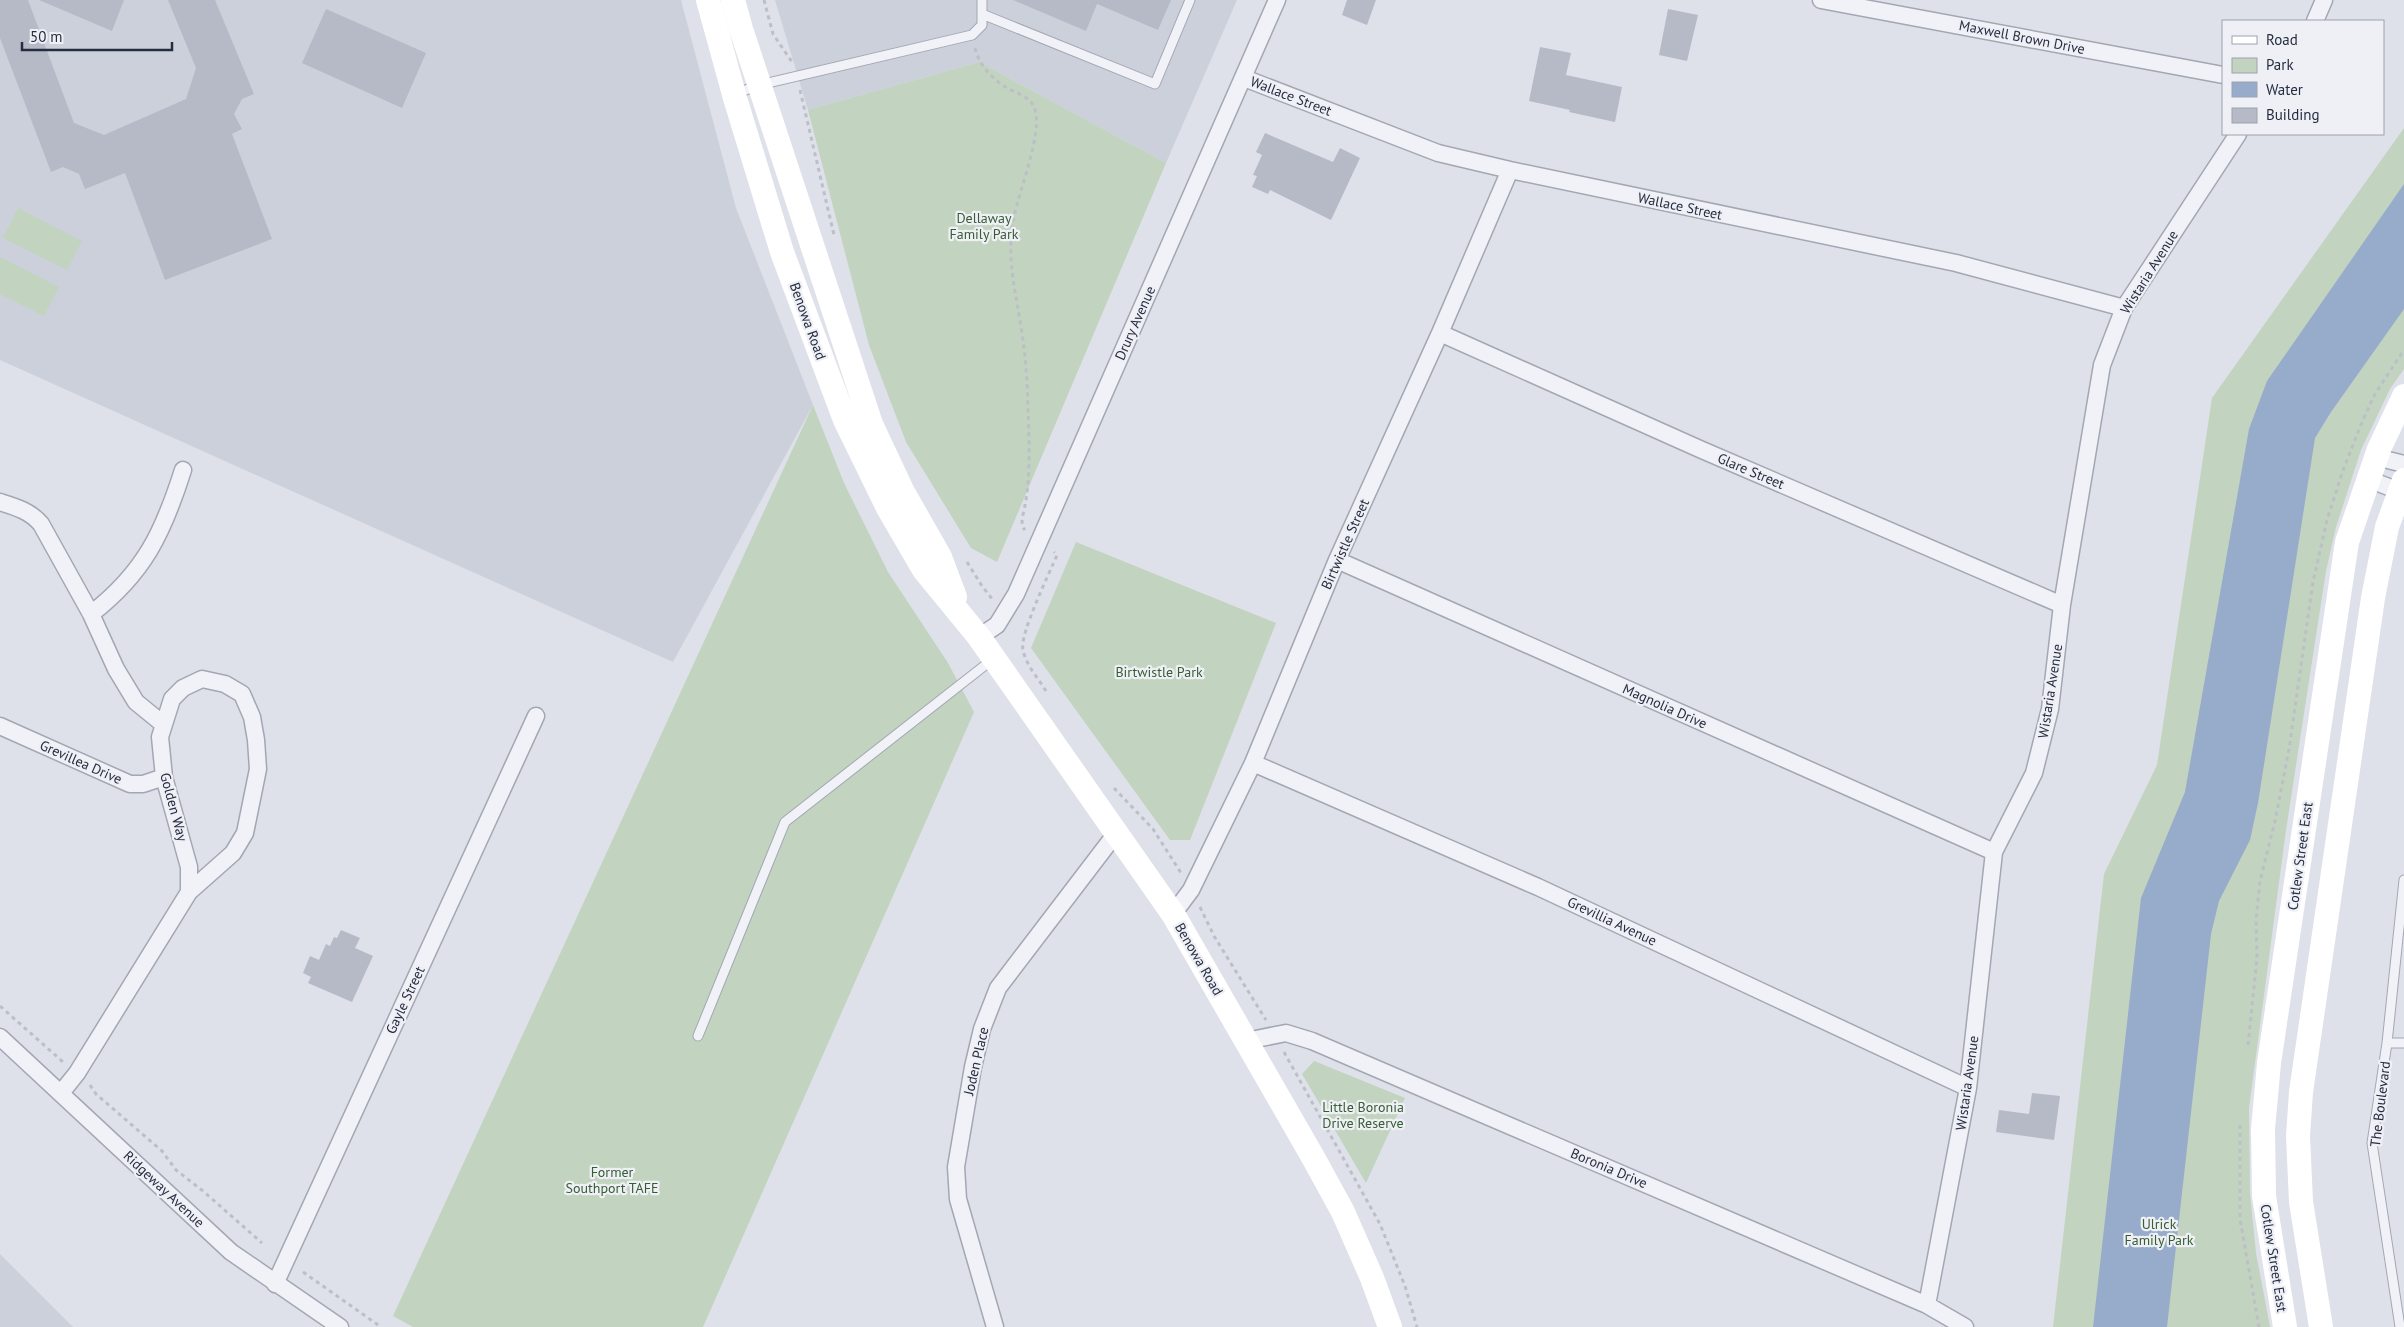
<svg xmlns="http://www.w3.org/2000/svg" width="2404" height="1327" viewBox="0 0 2404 1327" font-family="'PT Sans',sans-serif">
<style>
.built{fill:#ccd0db}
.green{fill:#c2d3bf}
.water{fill:#97abcb}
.building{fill:#b5bac6}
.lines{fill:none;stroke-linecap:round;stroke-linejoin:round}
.service-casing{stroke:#a3a7b3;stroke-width:11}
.minor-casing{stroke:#a3a7b3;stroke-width:19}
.path{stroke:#bcbfc7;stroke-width:3;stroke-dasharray:4 4;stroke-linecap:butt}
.service{stroke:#f1f2f7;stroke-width:9}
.minor{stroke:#f1f2f7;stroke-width:16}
.secondary{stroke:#fff;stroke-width:24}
.labels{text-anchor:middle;stroke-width:4.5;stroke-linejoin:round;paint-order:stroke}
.street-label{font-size:14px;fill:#262d40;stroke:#eef0f6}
.park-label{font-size:14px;fill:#375d33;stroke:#eef0f6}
</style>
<rect width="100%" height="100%" fill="#dee1e9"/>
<!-- built -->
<path class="built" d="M 0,0 L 681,0 L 736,208 L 813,405 L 673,662 L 0,360 Z
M 775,0 L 1237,0 L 1166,163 L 979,62 L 808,110 Z
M 0,1254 L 73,1327 L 0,1327 Z"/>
<!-- green -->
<path class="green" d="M 979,62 L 1166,163 L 997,562 L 971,548 L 906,442 L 869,345 L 808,110 Z
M 2404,128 L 2404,369 L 2390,389 L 2361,450 L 2336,527 L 2326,571 L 2286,830 L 2249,1108 L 2250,1193 L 2256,1253 L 2270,1327 L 2053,1327 L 2104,874 L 2157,765 L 2212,398 Z
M 18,208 L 82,241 L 67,270 L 3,238 Z
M 0,257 L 59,287 L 44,316 L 0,294 Z
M 813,405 L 844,483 L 888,572 L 948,663 L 974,712 L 703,1327 L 413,1327 L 393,1316 Z
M 1076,542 L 1276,623 L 1190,840 L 1170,840 L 1031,648 Z
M 1314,1061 L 1405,1098 L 1366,1183 L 1302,1074 Z"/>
<!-- water -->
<path class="water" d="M 2404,184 L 2404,309 L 2331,412 L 2315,438 L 2258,803 L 2250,840 L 2219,901 L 2211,934 L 2167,1327 L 2093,1327 L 2141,898 L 2185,792 L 2249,429 L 2267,381 Z"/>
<!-- building -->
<path class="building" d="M 0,0 L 28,0 L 74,123 L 104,135 L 186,99 L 196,68 L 168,0 L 215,0 L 254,94 L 242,99 L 234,114 L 242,129 L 232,134 L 272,239 L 165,280 L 125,173 L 85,189 L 79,174 L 63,167 L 51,172 L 0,38 Z
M 39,0 L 124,0 L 112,31 Z
M 1013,0 L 1171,0 L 1158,30 L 1097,4 L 1086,31 Z
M 1347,0 L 1376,0 L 1367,25 L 1342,15 Z
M 326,9 L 426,53 L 402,108 L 302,63 Z
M 1668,9 L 1698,15 L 1687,61 L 1659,55 Z
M 1540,47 L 1571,53 L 1566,75 L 1622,87 L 1615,122 L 1569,112 L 1570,110 L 1529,101 Z
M 1265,133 L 1333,162 L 1340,148 L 1360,158 L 1331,220 L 1270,190 L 1268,194 L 1252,187 L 1257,176 L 1253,175 L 1262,155 L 1256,152 Z
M 341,930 L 360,938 L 355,948 L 373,956 L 352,1002 L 308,983 L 311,977 L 303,973 L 310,956 L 319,960 L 326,944 L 330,946 L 334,937 L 337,938 Z
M 2032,1093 L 2060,1096 L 2054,1140 L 1996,1132 L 1999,1110 L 2029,1114 Z"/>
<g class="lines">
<defs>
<path id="service" d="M 982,14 L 1155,84 L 1190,0
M 735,94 L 759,85 L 972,35 L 982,25 L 982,0
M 698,1036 L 785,822 L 993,659
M 2387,1043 L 2404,1043
M 2400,1327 L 2372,1143 L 2387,1043 L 2404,880"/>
<path id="minor" d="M 1821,0 L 2223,75
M 2315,21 L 2324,0
M 1244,78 L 1438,153 L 1510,170 L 1956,263 L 2124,308
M 1440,333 L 1702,450 L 2062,605
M 2376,457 L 2404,464
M 2368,479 L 2399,491
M 0,502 C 16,507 30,511 41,524 L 91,614 L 116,669 L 136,702 L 163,724
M 1337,560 L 1994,852
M 91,614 C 144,573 163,533 183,470
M 979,637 L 997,625 L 1016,594 L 1277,0
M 0,726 L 130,784 L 143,784 L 164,777
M 1253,763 L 1538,887 L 1968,1088
M 1173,914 L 1191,890 L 1253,763 L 1337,560 L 1440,333 L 1510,170
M 0,1037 L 231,1252 L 340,1327
M 1246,1041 L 1286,1033 L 1312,1041 L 1927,1305 L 1965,1327
M 61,1093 L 77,1073 L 189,892 L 233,853 L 245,833 L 258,769 L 256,740 L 252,717 L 242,694 L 225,684 L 202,679 L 183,688 L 172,699 L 160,737 L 164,777 L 189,867 L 189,892
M 275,1284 L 536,716
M 1927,1305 L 1968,1088 L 1994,852 L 2034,773 L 2050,709 L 2062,605 L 2102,365 L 2124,308 L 2238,134
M 995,1327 L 958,1199 L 956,1167 L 973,1067 L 982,1029 L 998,988 L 1117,832"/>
</defs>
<!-- service casing -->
<use href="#service" class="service-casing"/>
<!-- minor casing -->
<use href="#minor" class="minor-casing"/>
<!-- path -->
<path class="path" d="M 764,0 L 773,34 L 792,62
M 975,48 C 979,64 990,77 1004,86 C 1014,93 1029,95 1034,107 C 1045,130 1017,195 1013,222 C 1006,261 1017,296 1022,334 C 1026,358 1027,382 1028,406 C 1029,438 1031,474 1025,505 C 1024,513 1019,523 1025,530
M 800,90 L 834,235
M 967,562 L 982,586 L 993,600
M 1046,691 C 1038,678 1026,665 1023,650 C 1019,635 1050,572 1057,555 L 1054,552
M 1114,788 L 1153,829 L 1181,873
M 1200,907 L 1214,936 L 1266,1020
M 0,1006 L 63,1062
M 2248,1045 L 2257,958 L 2256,921 L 2260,881 L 2275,821 L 2289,749 L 2313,582 L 2327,520 L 2342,473 L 2362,422 L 2375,394 L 2404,350
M 1284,1052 L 1380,1224 L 1405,1286 L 1417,1327
M 90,1085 L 96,1094 L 162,1151 L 176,1170 L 203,1191 L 262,1243
M 2240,1125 L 2240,1219 L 2259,1327
M 303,1272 L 381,1327"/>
<!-- service -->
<use href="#service" class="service"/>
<!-- minor -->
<use href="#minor" class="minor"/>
<!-- secondary -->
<path class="secondary" d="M 708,0 L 735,98 L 782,252 L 845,420 L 888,508 L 924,570 L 979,637 L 1173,914 L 1314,1159 L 1343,1212 L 1372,1278 L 1390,1327
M 733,0 L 741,29 L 871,424 L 903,492 L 940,557 L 955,597
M 2285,1327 L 2264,1196 L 2263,1129 L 2269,1063 L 2347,542 L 2379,449 L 2404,396
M 2321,1327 L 2301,1202 L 2298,1136 L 2301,1092 L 2373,598 L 2387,527 L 2404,480"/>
</g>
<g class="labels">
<!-- street labels -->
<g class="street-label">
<text transform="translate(2022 37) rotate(11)" y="5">Maxwell Brown Drive</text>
<text transform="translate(1291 96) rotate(21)" y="5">Wallace Street</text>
<text transform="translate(1680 206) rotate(12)" y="5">Wallace Street</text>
<text transform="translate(2149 272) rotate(-58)" y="5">Wistaria Avenue</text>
<text transform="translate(808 321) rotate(70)" y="5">Benowa Road</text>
<text transform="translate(1135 323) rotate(-66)" y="5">Drury Avenue</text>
<text transform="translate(1751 471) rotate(23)" y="5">Glare Street</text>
<text transform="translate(1345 544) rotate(-66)" y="5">Birtwistle Street</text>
<text transform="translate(2050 691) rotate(-81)" y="5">Wistaria Avenue</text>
<text transform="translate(1665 706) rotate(24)" y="5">Magnolia Drive</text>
<text transform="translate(81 762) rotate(24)" y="5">Grevillea Drive</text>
<text transform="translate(174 807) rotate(75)" y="5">Golden Way</text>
<text transform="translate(2300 856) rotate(-82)" y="5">Cotlew Street East</text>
<text transform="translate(1612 921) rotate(25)" y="5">Grevillia Avenue</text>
<text transform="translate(1199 959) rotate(60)" y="5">Benowa Road</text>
<text transform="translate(405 1000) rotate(-65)" y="5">Gayle Street</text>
<text transform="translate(976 1061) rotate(-77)" y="5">Joden Place</text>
<text transform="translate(1967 1083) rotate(-82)" y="5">Wistaria Avenue</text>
<text transform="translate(2380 1104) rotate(-83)" y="5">The Boulevard</text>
<text transform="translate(1609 1168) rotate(23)" y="5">Boronia Drive</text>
<text transform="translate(164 1189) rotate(43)" y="5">Ridgeway Avenue</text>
<text transform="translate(2274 1258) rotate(81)" y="5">Cotlew Street East</text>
</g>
<!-- park labels -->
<g class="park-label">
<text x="984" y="223">Dellaway<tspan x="984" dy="16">Family Park</tspan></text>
<text x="1159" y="677">Birtwistle Park</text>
<text x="1363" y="1112">Little Boronia<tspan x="1363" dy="16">Drive Reserve</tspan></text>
<text x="612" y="1177">Former<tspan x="612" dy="16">Southport TAFE</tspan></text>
<text x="2159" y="1229">Ulrick<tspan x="2159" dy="16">Family Park</tspan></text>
</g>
</g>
<!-- legend -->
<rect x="2222" y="20" width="162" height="115" fill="#eef0f6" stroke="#9ea2ad"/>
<rect x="2232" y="36" width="25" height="8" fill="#ffffff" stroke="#9ea2ad"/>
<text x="2266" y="45" font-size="15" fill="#262d40">Road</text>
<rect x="2232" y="58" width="25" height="15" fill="#c2d3bf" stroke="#9ea2ad"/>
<text x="2266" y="70" font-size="15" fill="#262d40">Park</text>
<rect x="2232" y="82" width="25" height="15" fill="#97abcb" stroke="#9ea2ad"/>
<text x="2266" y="95" font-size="15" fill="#262d40">Water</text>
<rect x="2232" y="108" width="25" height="15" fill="#b5bac6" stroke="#9ea2ad"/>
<text x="2266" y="120" font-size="15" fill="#262d40">Building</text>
<!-- scale -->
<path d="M22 42v8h150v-8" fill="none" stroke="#262d40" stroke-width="2.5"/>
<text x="30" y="42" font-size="15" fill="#262d40" stroke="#eef0f6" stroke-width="4" paint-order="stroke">50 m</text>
</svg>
